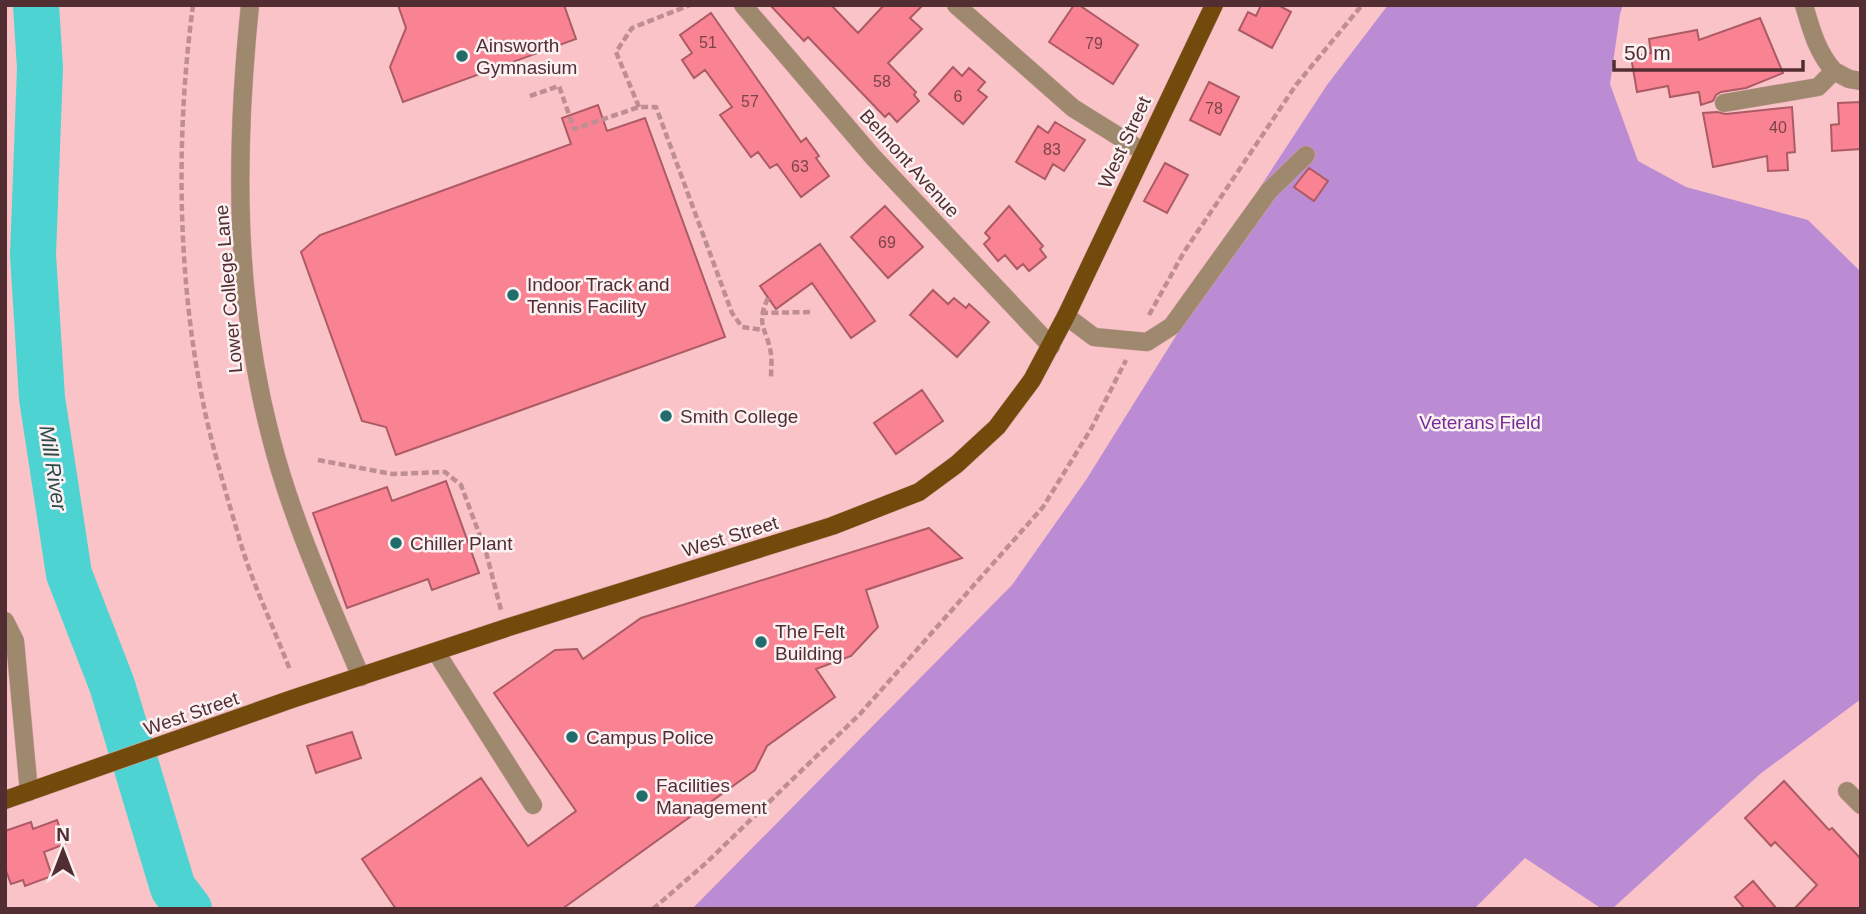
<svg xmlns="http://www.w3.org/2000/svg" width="1866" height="914" viewBox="0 0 1866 914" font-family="Helvetica,sans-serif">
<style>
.green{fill:#bb8cd4}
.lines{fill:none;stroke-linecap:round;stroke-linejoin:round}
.river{stroke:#4dd3d1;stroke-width:46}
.building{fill:#f98392;stroke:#ac5b65;stroke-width:2}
.minor-casing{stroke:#d5a2a6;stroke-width:19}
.major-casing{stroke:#d5a2a6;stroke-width:19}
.path{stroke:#be8e92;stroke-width:4.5;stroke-dasharray:7 3.5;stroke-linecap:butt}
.minor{stroke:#9f896e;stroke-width:18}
.major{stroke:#724b0c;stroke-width:18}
.poi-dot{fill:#216d6c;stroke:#fbf1f2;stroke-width:2.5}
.labels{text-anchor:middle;stroke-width:5;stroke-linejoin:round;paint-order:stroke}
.number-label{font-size:16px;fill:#7c434a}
.poi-label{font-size:19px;fill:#522e32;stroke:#fbf1f2;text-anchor:start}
.street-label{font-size:19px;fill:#522e32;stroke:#fbf1f2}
.park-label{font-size:19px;fill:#772c98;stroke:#fbf1f2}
.water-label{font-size:21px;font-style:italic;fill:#2d4a49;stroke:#fbf1f2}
</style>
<rect width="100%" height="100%" fill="#fac3c7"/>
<!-- green -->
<path class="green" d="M 1388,5 L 1623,5 L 1620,14 L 1610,84 L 1638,161 L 1686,187 L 1808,220 L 1861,272 L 1861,699 L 1760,774 L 1612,909 L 1602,909 L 1525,858 L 1474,909 L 692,909 L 1012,585 L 1086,480 L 1257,206 L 1251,201 L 1327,85 Z"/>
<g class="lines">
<!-- river -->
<path class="river" d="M 36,5 L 40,68 L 33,255 L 42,398 L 69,574 L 112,685 L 173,888 L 189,909"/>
</g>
<!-- building -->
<path class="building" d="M 398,5 L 564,5 L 576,39 L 403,102 L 390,67 L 406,28 Z
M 770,5 L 831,5 L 858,33 L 884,5 L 923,5 L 910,18 L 922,29 L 888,63 L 916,92 L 914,95 L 919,101 L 897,122 L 889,113 L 885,117 L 808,37 L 804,41 Z
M 1074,5 L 1079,5 L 1138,45 L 1113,84 L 1049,42 Z
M 1261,5 L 1278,5 L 1291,12 L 1272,48 L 1239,30 L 1248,12 L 1256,16 Z
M 711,13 L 801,142 L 806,138 L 819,156 L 816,158 L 829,176 L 801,197 L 777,164 L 770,168 L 758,152 L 751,157 L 720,115 L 732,107 L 705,70 L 694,78 L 682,60 L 692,53 L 680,35 Z
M 1760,18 L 1783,73 L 1746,88 L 1721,92 L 1716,95 L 1713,101 L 1701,105 L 1699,92 L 1670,97 L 1668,86 L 1637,92 L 1631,57 L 1651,53 L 1649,39 L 1697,30 L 1699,40 Z
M 953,67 L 962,76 L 969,68 L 985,82 L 978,90 L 987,97 L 963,124 L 929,94 Z
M 1209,82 L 1239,97 L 1220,135 L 1190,120 Z
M 1861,102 L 1861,149 L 1832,151 L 1831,125 L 1839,124 L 1838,103 Z
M 598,105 L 607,131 L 645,118 L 725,337 L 396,455 L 386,427 L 362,421 L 301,252 L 320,235 L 571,144 L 562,118 Z
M 1792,107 L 1795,152 L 1787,153 L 1788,170 L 1768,171 L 1767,156 L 1713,167 L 1703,113 L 1717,112 L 1726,114 Z
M 1055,122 L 1085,140 L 1064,171 L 1053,164 L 1045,179 L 1016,162 L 1038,126 L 1048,133 Z
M 1165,163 L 1188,175 L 1167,213 L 1144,201 Z
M 1309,168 L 1328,181 L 1314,201 L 1294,187 Z
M 885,206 L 923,247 L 888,278 L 851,237 Z
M 1009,206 L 1043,246 L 1040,249 L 1046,257 L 1029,271 L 1023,264 L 1017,269 L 1005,255 L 998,261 L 984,244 L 990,238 L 985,233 Z
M 820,244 L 875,321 L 851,338 L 812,283 L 776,309 L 760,286 Z
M 933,290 L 948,304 L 954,298 L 966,308 L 969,304 L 989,322 L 957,357 L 910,315 Z
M 922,390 L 943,421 L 896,454 L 874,423 Z
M 446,481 L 479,573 L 432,590 L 428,579 L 347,608 L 313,513 L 387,487 L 392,501 Z
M 929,528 L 962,558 L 866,590 L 878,627 L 851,656 L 816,669 L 835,697 L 767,746 L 755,770 L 562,909 L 396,909 L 362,859 L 481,778 L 528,846 L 576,811 L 494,693 L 555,650 L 577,649 L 583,659 L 641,618 Z
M 352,732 L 361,758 L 316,773 L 307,746 Z
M 1784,781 L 1829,830 L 1832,828 L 1861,859 L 1861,909 L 1794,909 L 1817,885 L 1775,842 L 1771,846 L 1745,818 Z
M 57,820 L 65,844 L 44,852 L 52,876 L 25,886 L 23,880 L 11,884 L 5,868 L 5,831 L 31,822 L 33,829 Z
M 1753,881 L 1777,909 L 1745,909 L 1735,897 Z"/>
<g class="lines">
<defs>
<path id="minor" d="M 250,5 C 235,150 234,297 271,438 C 292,520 328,599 361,677
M 743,5 L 873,157 L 1051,346
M 956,5 L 1073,108 L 1142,151
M 1804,5 C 1811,29 1817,52 1834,71
M 1724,103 L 1818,87 L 1834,71 L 1849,79 L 1861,81
M 1066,316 L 1094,337 L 1136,341 L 1147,342 L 1172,326 L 1269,191 L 1306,155
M 5,621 L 15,641 L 29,792
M 436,652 L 533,805
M 1847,791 L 1861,805"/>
<path id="major" d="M 5,800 L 292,699 L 509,627 L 832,526 L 919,492 L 957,464 L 997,427 L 1032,380 L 1066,316 L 1214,5"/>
</defs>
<!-- minor casing -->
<use href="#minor" class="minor-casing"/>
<!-- major casing -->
<use href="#major" class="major-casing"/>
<!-- path -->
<path class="path" d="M 193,5 C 176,132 177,271 202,397 C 211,444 227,496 240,541 C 253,585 274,628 290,670
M 530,96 L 559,86 L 574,129 L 639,107 L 656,107 L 732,313 L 742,327 L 763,330
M 639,107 L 616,52 L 632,28 L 690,5
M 768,298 C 755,326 767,328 771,354 C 772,361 771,370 771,377
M 761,313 L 811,312
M 1149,315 L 1184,252 L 1296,85 L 1362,5
M 318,460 L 392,474 L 445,472 L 461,485 L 486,552 L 501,610
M 653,909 L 706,863 L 860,714 L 1043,507 L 1091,429 L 1126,360"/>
<!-- minor -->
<use href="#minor" class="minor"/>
<!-- major -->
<use href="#major" class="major"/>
</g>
<!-- markers -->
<g class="poi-dot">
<circle cx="462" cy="56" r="7"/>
<circle cx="513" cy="295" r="7"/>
<circle cx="666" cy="416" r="7"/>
<circle cx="396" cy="543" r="7"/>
<circle cx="761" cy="642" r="7"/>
<circle cx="572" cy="737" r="7"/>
<circle cx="642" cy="796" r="7"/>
</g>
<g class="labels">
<!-- number labels -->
<g class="number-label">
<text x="708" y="48">51</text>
<text x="1094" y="49">79</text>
<text x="882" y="87">58</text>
<text x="958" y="102">6</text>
<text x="750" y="107">57</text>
<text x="1214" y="114">78</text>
<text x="1778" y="133">40</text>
<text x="1052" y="155">83</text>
<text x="800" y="172">63</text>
<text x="887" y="248">69</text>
</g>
<!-- poi labels -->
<g class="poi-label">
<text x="476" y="52">Ainsworth<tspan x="476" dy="22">Gymnasium</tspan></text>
<text x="527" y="291">Indoor Track and<tspan x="527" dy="22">Tennis Facility</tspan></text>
<text x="680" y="423">Smith College</text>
<text x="410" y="550">Chiller Plant</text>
<text x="775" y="638">The Felt<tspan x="775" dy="22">Building</tspan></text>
<text x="586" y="744">Campus Police</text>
<text x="656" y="792">Facilities<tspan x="656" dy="22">Management</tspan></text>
</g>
<!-- street labels -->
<g class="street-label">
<text transform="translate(1124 142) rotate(-65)" y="7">West Street</text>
<text transform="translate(910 163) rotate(48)" y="7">Belmont Avenue</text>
<text transform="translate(228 289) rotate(-95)" y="7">Lower College Lane</text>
<text transform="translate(730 536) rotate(-17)" y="7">West Street</text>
<text transform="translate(191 713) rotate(-19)" y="7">West Street</text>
</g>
<!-- park labels -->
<g class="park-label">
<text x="1480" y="429">Veterans Field</text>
</g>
<!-- water labels -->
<g class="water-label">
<text transform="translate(53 468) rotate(81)" y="7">Mill River</text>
</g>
</g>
<!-- border -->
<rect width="1866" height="914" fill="none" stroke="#522e32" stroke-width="14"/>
<!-- north arrow -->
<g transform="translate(63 851)" stroke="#fbf1f2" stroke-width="5" paint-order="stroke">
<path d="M0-5L12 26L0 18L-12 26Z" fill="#522e32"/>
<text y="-10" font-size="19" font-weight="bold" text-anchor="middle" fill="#522e32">N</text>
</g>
<!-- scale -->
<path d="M1614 60v10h189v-10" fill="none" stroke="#522e32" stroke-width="3.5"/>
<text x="1624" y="60" font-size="21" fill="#522e32" stroke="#fbf1f2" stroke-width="5" paint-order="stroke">50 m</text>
</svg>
